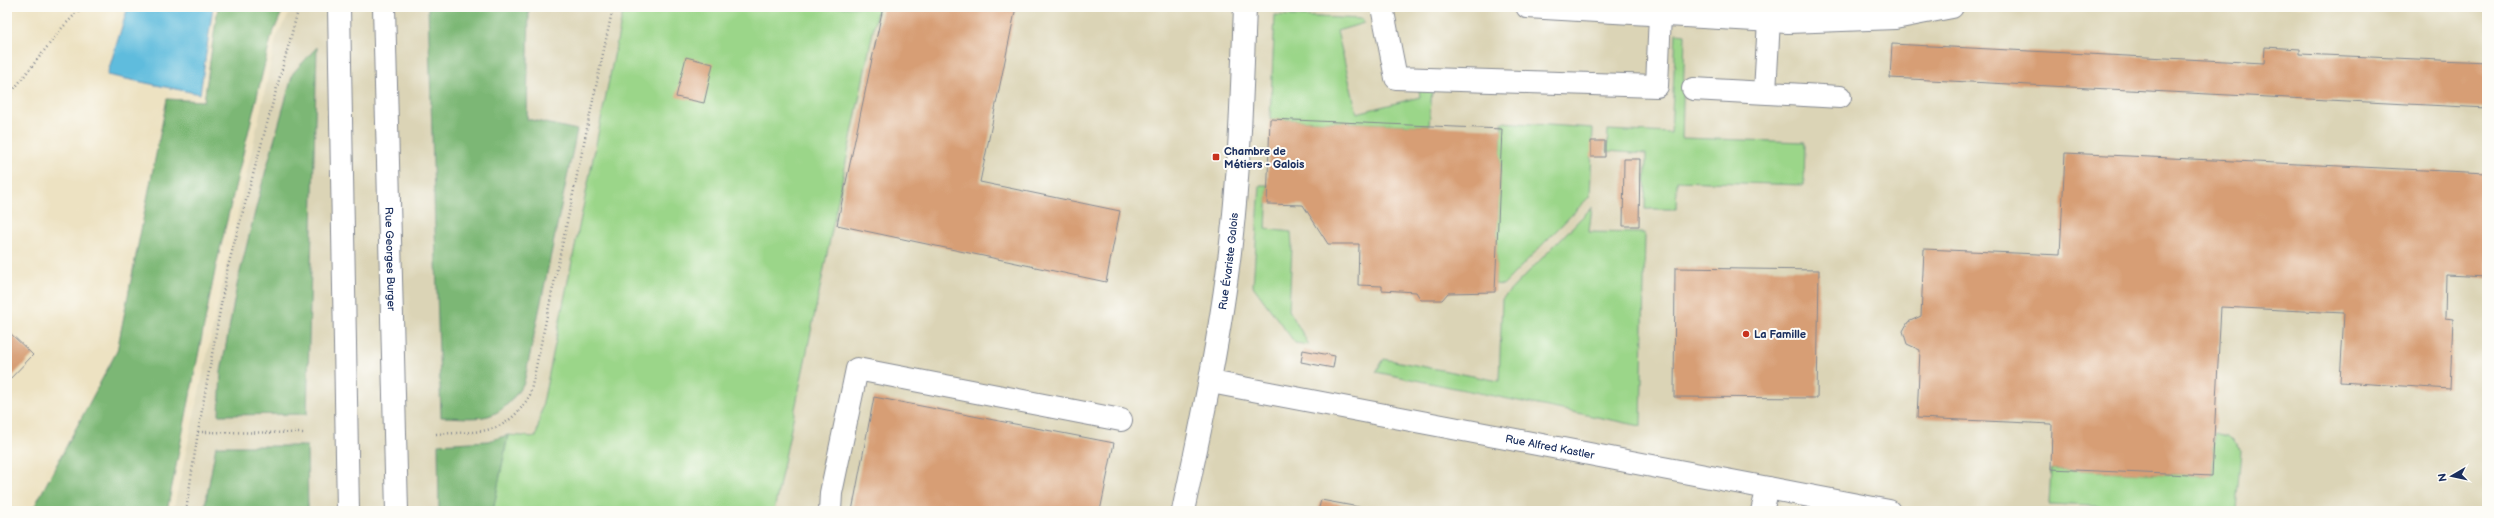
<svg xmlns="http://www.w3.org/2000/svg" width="2494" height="518" viewBox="0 0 2494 518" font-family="'Balsamiq Sans',sans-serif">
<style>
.built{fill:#dbd4b6}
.green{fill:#9bd689;stroke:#5b8274}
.forest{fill:#7cb775;stroke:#4c736a}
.water{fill:#5fbcdd;stroke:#3d769e}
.building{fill:#d79e74}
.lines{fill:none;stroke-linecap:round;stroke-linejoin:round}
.minor-casing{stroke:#848890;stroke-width:24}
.path{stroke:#848890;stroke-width:2.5;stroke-dasharray:1 3;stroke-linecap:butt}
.minor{stroke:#fff;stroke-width:22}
.poi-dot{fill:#c8321e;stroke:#fdfcf7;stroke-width:1.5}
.labels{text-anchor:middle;stroke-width:4;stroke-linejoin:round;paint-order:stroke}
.poi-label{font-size:11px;font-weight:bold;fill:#1b2f5e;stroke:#fdfcf7;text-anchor:start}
.street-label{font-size:11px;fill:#1b2f5e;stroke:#fdfcf7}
</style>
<rect width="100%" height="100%" fill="#fdfcf7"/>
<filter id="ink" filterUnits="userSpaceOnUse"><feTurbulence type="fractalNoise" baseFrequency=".025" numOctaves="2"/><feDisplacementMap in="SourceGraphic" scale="8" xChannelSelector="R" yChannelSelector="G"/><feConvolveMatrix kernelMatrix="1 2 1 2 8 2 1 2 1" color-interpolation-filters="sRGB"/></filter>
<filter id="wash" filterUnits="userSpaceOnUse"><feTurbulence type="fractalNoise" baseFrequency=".012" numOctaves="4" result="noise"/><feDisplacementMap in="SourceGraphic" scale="16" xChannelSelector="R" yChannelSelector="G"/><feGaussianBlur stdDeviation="0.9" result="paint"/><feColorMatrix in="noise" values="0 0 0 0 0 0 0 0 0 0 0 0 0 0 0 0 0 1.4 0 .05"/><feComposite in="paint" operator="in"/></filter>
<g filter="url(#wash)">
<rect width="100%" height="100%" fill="#ede2c2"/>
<!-- built -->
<path class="built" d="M 293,7 L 2487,7 L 2487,511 L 173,511 L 277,35 Z"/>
<!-- green -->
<path class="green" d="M 624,7 L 878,7 L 774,511 L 493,511 L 508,435 L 536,437 Z
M 1275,15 L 1362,19 L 1364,23 L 1337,31 L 1357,113 L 1420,97 L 1419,89 L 1432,90 L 1429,126 L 1270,119 Z
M 1676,33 L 1685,34 L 1682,138 L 1805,142 L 1804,185 L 1677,181 L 1676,209 L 1645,209 L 1646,154 L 1607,151 L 1608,130 L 1671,133 Z
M 1502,122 L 1593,128 L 1590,196 L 1503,285 L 1495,284 Z
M 1260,185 L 1268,185 L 1266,229 L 1291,232 L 1292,246 L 1289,310 L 1309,345 L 1295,343 L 1253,286 Z
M 1592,207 L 1589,232 L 1645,233 L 1641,426 L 1376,372 L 1384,359 L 1499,381 L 1502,299 Z
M 2215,433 L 2227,436 L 2241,450 L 2236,510 L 2196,511 L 2049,504 L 2051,469 L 2212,476 Z"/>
<!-- forest -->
<path class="forest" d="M 218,7 L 284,7 L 271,38 L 216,266 L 167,511 L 32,511 L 117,351 L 167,99 L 204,101 Z
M 428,7 L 529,7 L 527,119 L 577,130 L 524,383 C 497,424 485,418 441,417 Z
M 317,47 L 307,414 L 219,415 L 221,372 L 238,280 L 261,188 L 293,73 Z
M 508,435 L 493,511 L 439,511 L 438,444 L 488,441 Z
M 216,446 L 307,446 L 308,511 L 204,511 Z"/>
<!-- water -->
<path class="water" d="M 128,7 L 213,7 L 200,94 L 107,75 Z"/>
<g id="blocks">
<!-- building -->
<path class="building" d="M 883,7 L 1016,7 L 980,182 L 1120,211 L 1106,282 L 837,225 Z
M 1892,44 L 2264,63 L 2265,47 L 2300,49 L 2300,54 L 2487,62 L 2487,108 L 1890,78 Z
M 686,57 L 713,64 L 704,103 L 676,97 Z
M 1270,119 L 1502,129 L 1495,292 L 1448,293 L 1442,300 L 1421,300 L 1416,292 L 1382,290 L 1382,286 L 1358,285 L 1359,244 L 1328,244 L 1303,205 L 1267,204 Z
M 1591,141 L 1605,141 L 1605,157 L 1591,157 Z
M 2065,153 L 2487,173 L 2487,277 L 2446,275 L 2445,318 L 2453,319 L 2450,389 L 2340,382 L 2344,313 L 2221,307 L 2212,476 L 2051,469 L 2052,424 L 1917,418 L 1920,350 L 1907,344 L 1903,331 L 1908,322 L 1921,316 L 1924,249 L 2060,255 Z
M 1624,159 L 1640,159 L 1639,226 L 1623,226 Z
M 1675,268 L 1819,270 L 1817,398 L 1674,397 Z
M 7,330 L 33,355 L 7,382 Z
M 1303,350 L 1335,356 L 1333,368 L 1301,362 Z
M 874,397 L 1114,443 L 1100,511 L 852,511 Z
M 1321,500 L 1375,510 L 1375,511 L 1318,511 Z"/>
</g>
</g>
<g filter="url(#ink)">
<use href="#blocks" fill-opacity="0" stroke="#848890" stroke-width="1"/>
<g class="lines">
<defs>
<g id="minor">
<path d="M 339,7 L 348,511"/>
<path id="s1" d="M 384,7 L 397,511"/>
<path d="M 1382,7 L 1396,78 L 1657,86 L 1660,14"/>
<path d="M 1527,7 L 1788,22 L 1895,18 L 1952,7"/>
<path d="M 1693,89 L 1840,97"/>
<path d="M 1765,92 L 1769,20"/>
<path id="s2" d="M 1211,382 L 1889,511"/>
<path d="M 830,511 L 831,493 L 857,369 L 1121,420"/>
<path id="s3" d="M 1183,511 C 1202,422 1221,333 1231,243 C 1240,165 1242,86 1245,7"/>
<path d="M 1762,511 L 1768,488"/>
</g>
</defs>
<!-- minor casing -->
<use href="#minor" class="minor-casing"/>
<!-- path -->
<path class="path" d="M 7,98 L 62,28 L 82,7
M 198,432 L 228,266 L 299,7
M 436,434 C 480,431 505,437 530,395 L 613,7
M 186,511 L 198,432 L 306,433"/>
<!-- minor -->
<use href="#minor" class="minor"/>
</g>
</g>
<!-- markers -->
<g class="poi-dot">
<rect x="1212" y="153" width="8" height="8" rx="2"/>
<circle cx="1746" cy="334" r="4"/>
</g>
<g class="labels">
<!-- poi labels -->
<g class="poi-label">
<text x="1224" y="155">Chambre de<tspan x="1224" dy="13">Métiers - Galois</tspan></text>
<text x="1754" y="338">La Famille</text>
</g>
<!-- street labels -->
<g class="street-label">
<text dy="4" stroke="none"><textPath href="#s1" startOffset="252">Rue Georges Burger</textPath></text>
<text dy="4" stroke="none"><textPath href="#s3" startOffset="254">Rue Évariste Galois</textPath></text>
<text dy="4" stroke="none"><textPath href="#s2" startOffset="345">Rue Alfred Kastler</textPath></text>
</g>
</g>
<!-- margin -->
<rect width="2494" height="518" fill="none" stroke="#fdfcf7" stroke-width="24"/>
<!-- north arrow -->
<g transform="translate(2452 476) rotate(261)" stroke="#fdfcf7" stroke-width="3" paint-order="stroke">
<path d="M0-3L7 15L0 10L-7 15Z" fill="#1b2f5e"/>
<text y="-6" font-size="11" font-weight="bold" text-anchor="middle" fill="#1b2f5e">N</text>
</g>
</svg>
